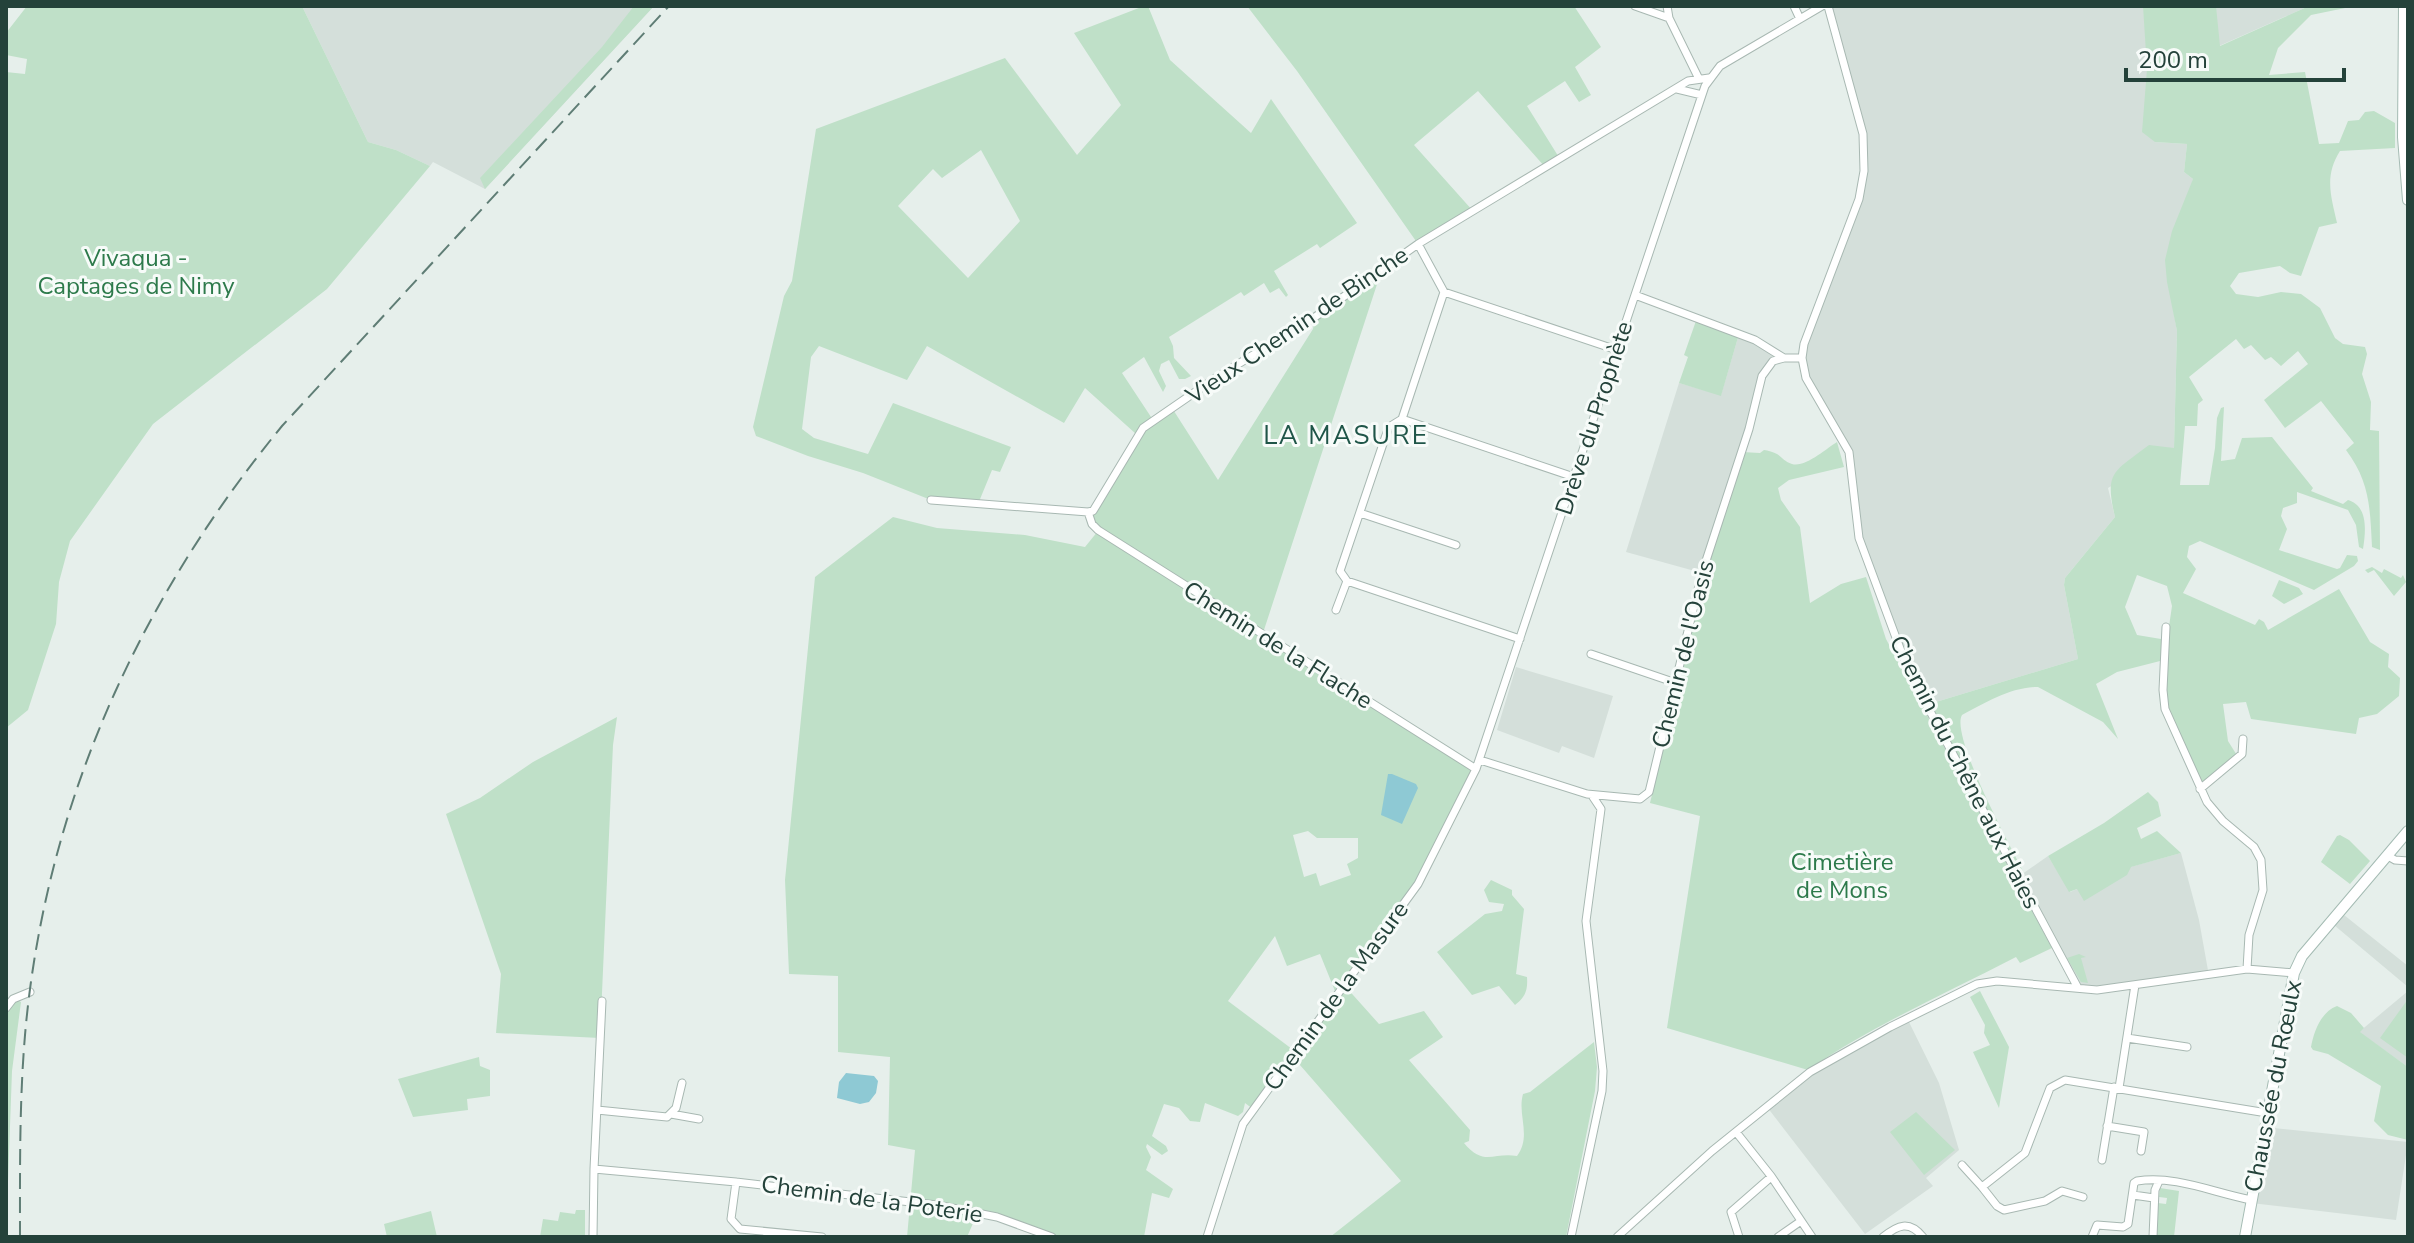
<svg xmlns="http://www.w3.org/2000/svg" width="2414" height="1243" viewBox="0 0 2414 1243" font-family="'Nunito Sans',sans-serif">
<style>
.built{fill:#d4dfda}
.green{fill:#bfe0c8;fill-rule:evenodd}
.water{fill:#8ec9d4}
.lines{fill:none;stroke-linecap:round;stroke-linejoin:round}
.minor-casing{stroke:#a8b8b2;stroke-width:9}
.secondary-casing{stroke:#a4bbb3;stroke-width:12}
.minor{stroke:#fff;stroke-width:7}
.secondary{stroke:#fff;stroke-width:10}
.rail{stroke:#5f7d75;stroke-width:2;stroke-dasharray:16 8;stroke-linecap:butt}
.labels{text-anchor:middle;stroke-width:6;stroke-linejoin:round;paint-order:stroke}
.park-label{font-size:24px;fill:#2d7a4b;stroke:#f7fbf9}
.street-label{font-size:24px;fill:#24423a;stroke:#f7fbf9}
.neighbourhood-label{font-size:26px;letter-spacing:2px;fill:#1f5548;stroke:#f7fbf9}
</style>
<rect width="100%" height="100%" fill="#e6efeb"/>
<!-- built -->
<path class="built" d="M 302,6 L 654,6 L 485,189 L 433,162 L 430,166 L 396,150 L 368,142 Z
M 1828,6 L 2309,6 L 2219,46 L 2155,142 L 2187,144 L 2184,172 L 2193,179 L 2173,308 L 2177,331 L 2174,448 L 2108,488 L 2115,517 L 2065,578 L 2064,585 L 2078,659 L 1926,705 L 1916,686 L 1859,538 L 1849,452 L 1806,378 L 1802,358 L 1851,221 L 1865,153 Z
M 1739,334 L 1784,358 L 1767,366 L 1702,573 L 1626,552 L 1679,383 L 1721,395 Z
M 1516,667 L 1613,696 L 1594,758 L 1562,746 L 1559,753 L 1497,730 Z
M 2181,853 L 2199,920 L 2209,976 L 2110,989 L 2078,988 L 2018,877 L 2048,856 L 2070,892 L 2130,867 Z
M 2344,915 L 2408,966 L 2408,987 L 2334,925 Z
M 2408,991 L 2408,1067 L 2359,1032 Z
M 1907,1018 L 1939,1083 L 1959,1150 L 1926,1178 L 1933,1186 L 1865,1234 L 1767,1107 L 1810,1072 Z
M 2264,1127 L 2408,1142 L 2396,1220 L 2251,1203 Z"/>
<!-- green -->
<path class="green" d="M 27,6 L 302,6 L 368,142 L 396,150 L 430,166 L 327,289 L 153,424 L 70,541 L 59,582 L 56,624 L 28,710 L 6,728 L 6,72 L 25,74 L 27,59 L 6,55 L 6,33 Z
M 634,6 L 654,6 L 485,189 L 480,178 L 602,47 Z
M 1144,6 L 1148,6 L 1170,60 L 1251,133 L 1271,99 L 1357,223 L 1320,248 L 1317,244 L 1274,271 L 1288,295 L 1286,297 L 1279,288 L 1270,293 L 1264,283 L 1244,296 L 1241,292 L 1169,337 L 1173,346 L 1174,358 L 1191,376 L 1185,379 L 1179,379 L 1169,360 L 1161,364 L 1159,371 L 1166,386 L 1163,392 L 1144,357 L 1122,373 L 1153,420 L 1172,408 L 1218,480 L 1313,329 L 1315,317 L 1382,269 L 1262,636 L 1476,769 L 1418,884 L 1345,986 L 1379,1024 L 1424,1011 L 1443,1037 L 1409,1060 L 1470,1130 L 1469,1141 L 1464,1143 C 1484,1167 1493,1152 1517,1156 C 1532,1136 1517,1115 1523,1094 L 1530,1092 L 1594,1042 L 1597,1067 L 1595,1091 L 1566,1237 L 1330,1237 L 1401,1181 L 1293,1057 L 1253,1109 L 1245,1103 L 1243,1112 L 1238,1116 L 1205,1103 L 1200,1122 L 1190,1121 L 1179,1108 L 1164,1104 L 1152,1136 L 1166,1146 L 1168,1151 L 1162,1155 L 1147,1144 L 1146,1147 L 1151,1157 L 1146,1170 L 1173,1189 L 1169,1198 L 1152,1193 L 1144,1237 L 1031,1237 L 1034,1232 L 978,1212 L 967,1237 L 907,1237 L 915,1150 L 888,1145 L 890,1057 L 838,1052 L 838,976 L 789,974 L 785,880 L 815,577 L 893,517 L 937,528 L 1025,535 L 1085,547 L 1098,531 L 1088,512 L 1093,510 L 1136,434 L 1085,388 L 1064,423 L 927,346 L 907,380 L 819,346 L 811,357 L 802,429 L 814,438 L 868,454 L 893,403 L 1011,447 L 1000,472 L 992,470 L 978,504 L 931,500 L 863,473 L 808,456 L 756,436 L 753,427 L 784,296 L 792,281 L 816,129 L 1005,58 L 1077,155 L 1121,105 L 1074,33 ZM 981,150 L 1020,221 L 968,278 L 898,206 L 933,169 L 942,178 ZM 1308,831 L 1317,838 L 1358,838 L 1358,858 L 1347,864 L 1351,875 L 1320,886 L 1316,873 L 1304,877 L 1293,835 ZM 1275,936 L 1287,966 L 1320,954 L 1337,996 L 1296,1052 L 1228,1001 Z
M 1247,6 L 1574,6 L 1601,47 L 1575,67 L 1591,95 L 1579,102 L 1565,81 L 1527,106 L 1560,159 L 1545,167 L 1478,91 L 1414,145 L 1473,211 L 1418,244 L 1297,71 Z
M 2143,6 L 2216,6 L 2220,46 L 2309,6 L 2355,6 L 2311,15 L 2278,48 L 2269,75 L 2305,72 L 2319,144 L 2339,143 L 2348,121 L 2359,120 L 2365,112 L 2374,111 L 2395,123 L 2395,148 L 2340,151 C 2324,176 2331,196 2337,223 L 2319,227 L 2301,276 L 2290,273 L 2280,266 L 2239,273 L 2230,286 L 2236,294 L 2258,297 L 2281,292 L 2301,294 L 2320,308 L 2335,338 L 2343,344 L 2365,347 L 2367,354 L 2362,374 L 2371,402 L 2370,430 L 2379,431 L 2380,550 L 2372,547 C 2370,508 2370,482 2346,450 L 2354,443 L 2321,401 L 2285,428 L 2264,400 L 2308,364 L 2298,351 L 2281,366 L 2271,357 L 2265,360 L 2251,345 L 2244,349 L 2236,339 L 2189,377 L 2203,400 L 2198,404 L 2197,426 L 2185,426 L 2180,485 L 2209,485 L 2215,448 L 2217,418 L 2221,408 L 2224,407 L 2221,461 L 2235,459 L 2242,438 L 2272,437 L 2313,488 L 2311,491 L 2343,504 L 2348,500 C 2368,506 2366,530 2363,549 L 2359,547 L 2356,525 L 2348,510 L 2297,492 L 2297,503 L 2283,508 L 2281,516 L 2287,529 L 2279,550 L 2337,569 L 2340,568 L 2347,555 L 2357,556 L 2358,561 L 2354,566 L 2314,590 L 2200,541 L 2189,546 L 2187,557 L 2196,569 L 2183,593 L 2255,625 L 2259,619 L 2264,622 L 2268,630 L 2339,589 L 2370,642 L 2389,654 L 2388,667 L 2400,678 L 2399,696 L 2377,714 L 2359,718 L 2356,734 L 2251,719 L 2246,702 L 2223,704 L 2228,741 L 2238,757 L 2200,789 L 2165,709 L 2164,660 L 2117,672 L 2096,684 L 2118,739 L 2103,722 L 2038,687 C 2011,687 1985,703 1962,715 C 1950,736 2011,847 2024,873 L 2018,877 L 1926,705 L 2078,659 L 2064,585 L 2065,578 L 2115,517 C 2104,471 2114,472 2149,445 L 2174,448 L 2177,331 L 2167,282 L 2165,260 L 2172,231 L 2193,179 L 2184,172 L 2187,144 L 2155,142 L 2142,132 L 2147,69 ZM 2137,575 L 2167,586 L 2172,606 L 2167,640 L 2137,635 L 2125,607 Z
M 1697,318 L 1739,334 L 1721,396 L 1679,383 L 1688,357 L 1684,355 Z
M 1837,442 L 1844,467 L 1789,480 L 1778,488 L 1781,500 L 1800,527 L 1810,603 L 1841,584 L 1866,577 L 1886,639 L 2052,948 L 2020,963 L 2016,957 C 1945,994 1873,1025 1808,1070 L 1667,1028 L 1700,816 L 1650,803 L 1686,655 L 1702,573 L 1742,452 L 1760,453 L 1764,450 C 1783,453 1780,460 1792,464 C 1805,468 1827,448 1837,442 Z
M 2372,567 L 2382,573 L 2384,569 L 2401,578 L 2403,575 L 2406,582 L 2394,596 L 2374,570 L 2368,573 L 2365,570 Z
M 2279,580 L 2299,588 L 2303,594 L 2284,604 L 2272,596 Z
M 617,717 L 613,745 L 600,1038 L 496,1033 L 501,974 L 446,814 L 480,798 L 533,762 Z
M 2148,792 L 2158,802 L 2161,816 L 2137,828 L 2141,839 L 2157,831 L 2181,853 L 2131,867 L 2127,875 L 2084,901 L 2077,889 L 2069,892 L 2048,856 L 2104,823 Z
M 2340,835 L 2349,840 L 2370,861 L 2350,884 L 2321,862 L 2337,836 Z
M 1491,880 L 1512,890 L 1512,895 L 1524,909 L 1516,974 L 1527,977 C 1528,991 1525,997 1515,1005 L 1499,986 L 1472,995 L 1437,952 L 1485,914 L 1502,911 L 1504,904 L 1489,902 L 1484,890 Z
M 2079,954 L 2086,957 L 2081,958 L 2088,983 L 2081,982 L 2067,958 Z
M 1980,991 L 2009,1047 L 1999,1108 L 1973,1052 L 1990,1045 L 1984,1033 L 1985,1025 L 1970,997 Z
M 2408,999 L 2408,1058 L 2380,1038 Z
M 17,1000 L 21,1002 L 12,1071 L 6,1237 L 6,1015 Z
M 2337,1006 L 2351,1013 L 2364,1028 L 2360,1032 L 2408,1067 L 2408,1140 L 2388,1135 L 2374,1121 L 2381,1086 L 2328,1054 L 2313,1050 L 2311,1047 C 2314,1031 2321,1012 2337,1006 Z
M 479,1057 L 480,1066 L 490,1070 L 490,1096 L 467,1099 L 468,1110 L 413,1117 L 398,1079 Z
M 1916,1112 L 1955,1150 L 1924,1175 L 1890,1132 Z
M 2160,1188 L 2179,1191 L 2174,1237 L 2157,1237 L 2158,1203 L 2166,1204 L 2167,1198 L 2159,1197 Z
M 576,1210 L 585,1210 L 585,1237 L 540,1237 L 543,1219 L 558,1221 L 560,1212 L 575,1214 Z
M 431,1211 L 437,1237 L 387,1237 L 384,1224 Z"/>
<!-- water -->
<path class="water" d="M 1388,774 L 1392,774 L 1416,784 L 1418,788 L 1402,824 L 1381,815 Z
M 846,1073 L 874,1076 L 878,1081 L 876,1093 L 869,1102 L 860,1104 L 837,1098 L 839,1082 Z"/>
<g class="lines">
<defs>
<path id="minor" d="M 1635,6 L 1669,18
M 1667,6 L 1669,18 L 1699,79
M 1794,6 L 1800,19
M 1828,6 L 1863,134 L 1864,171 L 1859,199 L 1804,344 L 1802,358 L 1806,378 L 1849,452 L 1859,538 L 1908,670 L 2078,988
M 1677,89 L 1702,95
M 1418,244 L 1444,292 L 1617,350
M 1635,295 L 1755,340 L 1784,358 L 1802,358
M 1402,419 L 1574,477
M 1402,419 L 1444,292
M 931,500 L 1088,512 L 1093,511 L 1143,428 L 1217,377 L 1315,317 L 1418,244 L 1688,81 L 1709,78
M 1088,512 L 1092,524 L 1098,530 L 1476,769
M 1360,513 L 1456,545
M 1347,581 L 1520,639
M 1336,610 L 1347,581 L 1340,571 L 1385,438 L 1389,427 L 1402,419
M 2166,627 L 2163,690 L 2165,709 L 2207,802 L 2223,821 L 2254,847 L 2261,860 L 2263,890 L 2249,935 L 2247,969
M 1591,654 L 1676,683
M 1480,760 L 1587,794 L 1640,799 L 1649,792 L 1702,573 L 1749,429 L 1762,376 L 1773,361 L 1784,358
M 2200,789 L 2242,754 L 2243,739
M 2388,856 L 2395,860 L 2408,861
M 6,1008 L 13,999 L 30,992
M 2127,1038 L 2187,1047
M 2119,1088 L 2135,985
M 597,1110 L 667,1117 L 676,1108 L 682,1083
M 671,1114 L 699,1119
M 2107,1126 L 2144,1132 L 2141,1151
M 1736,1132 L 1771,1176 L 1812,1237
M 2102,1160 L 2114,1087
M 1962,1165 L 1982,1187
M 594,1169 L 736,1182 L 937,1205 L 997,1217 L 1052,1237
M 736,1182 L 731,1219 L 740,1229 L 822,1237
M 2133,1195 L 2154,1198
M 2083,1197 L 2062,1191 L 2045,1201 L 2004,1210 L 1997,1206 L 1982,1187 L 2025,1153 L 2050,1088 L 2065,1080 L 2267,1113
M 593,1237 L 594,1169 L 602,1001
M 1207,1237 L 1243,1124 L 1418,884 L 1476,769 L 1705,86 L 1720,66 L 1822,6
M 1571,1237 L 1602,1091 L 1603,1071 L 1586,921 L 1601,809 L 1593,797
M 1617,1237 L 1712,1151 L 1810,1072 L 1890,1027 L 1977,984 L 1997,981 L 2097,990 L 2247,969 L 2294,973
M 1739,1237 L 1731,1212 L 1771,1177
M 1778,1237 L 1801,1221
M 1883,1237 C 1898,1225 1909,1220 1923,1237
M 2092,1237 L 2097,1225 L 2123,1227 L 2128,1224 L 2134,1183 L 2137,1181 C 2176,1175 2214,1193 2252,1200
M 2153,1237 L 2155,1190 L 2159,1181"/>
<path id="secondary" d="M 2404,6 L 2403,137 L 2408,200
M 2245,1237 L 2294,973 L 2302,956 L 2408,831"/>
</defs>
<!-- minor casing -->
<use href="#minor" class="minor-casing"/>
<!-- secondary casing -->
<use href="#secondary" class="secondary-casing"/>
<!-- minor -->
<use href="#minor" class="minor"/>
<!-- secondary -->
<use href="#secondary" class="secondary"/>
<!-- rail -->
<path class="rail" d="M 20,1237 C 20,1154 19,1071 30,989 C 58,778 148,589 282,426 L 669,6"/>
</g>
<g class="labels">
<!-- park labels -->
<g class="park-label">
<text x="136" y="266">Vivaqua -<tspan x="136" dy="28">Captages de Nimy</tspan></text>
<text x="1842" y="870">Cimetière<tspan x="1842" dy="28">de Mons</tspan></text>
</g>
<!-- street labels -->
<g class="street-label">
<text transform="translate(1297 325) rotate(-34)" y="8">Vieux Chemin de Binche</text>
<text transform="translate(1594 418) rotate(-72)" y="8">Drève du Prophète</text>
<text transform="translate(1278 645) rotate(32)" y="8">Chemin de la Flache</text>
<text transform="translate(1683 654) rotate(-76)" y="8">Chemin de l'Oasis</text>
<text transform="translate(1965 772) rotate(63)" y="8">Chemin du Chêne aux Haies</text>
<text transform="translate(1336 996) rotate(-54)" y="8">Chemin de la Masure</text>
<text transform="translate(2273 1086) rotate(-79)" y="8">Chaussée du Rœulx</text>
<text transform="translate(872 1199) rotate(8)" y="8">Chemin de la Poterie</text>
</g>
<!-- neighbourhood labels -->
<g class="neighbourhood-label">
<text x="1346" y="444">LA MASURE</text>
</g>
</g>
<!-- border -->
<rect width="2414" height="1243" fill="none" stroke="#24423a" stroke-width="16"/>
<!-- scale -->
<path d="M2126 68v12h218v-12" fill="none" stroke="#24423a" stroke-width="4"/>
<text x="2138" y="68" font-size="24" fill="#24423a" stroke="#f7fbf9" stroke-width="6" paint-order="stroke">200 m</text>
</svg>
